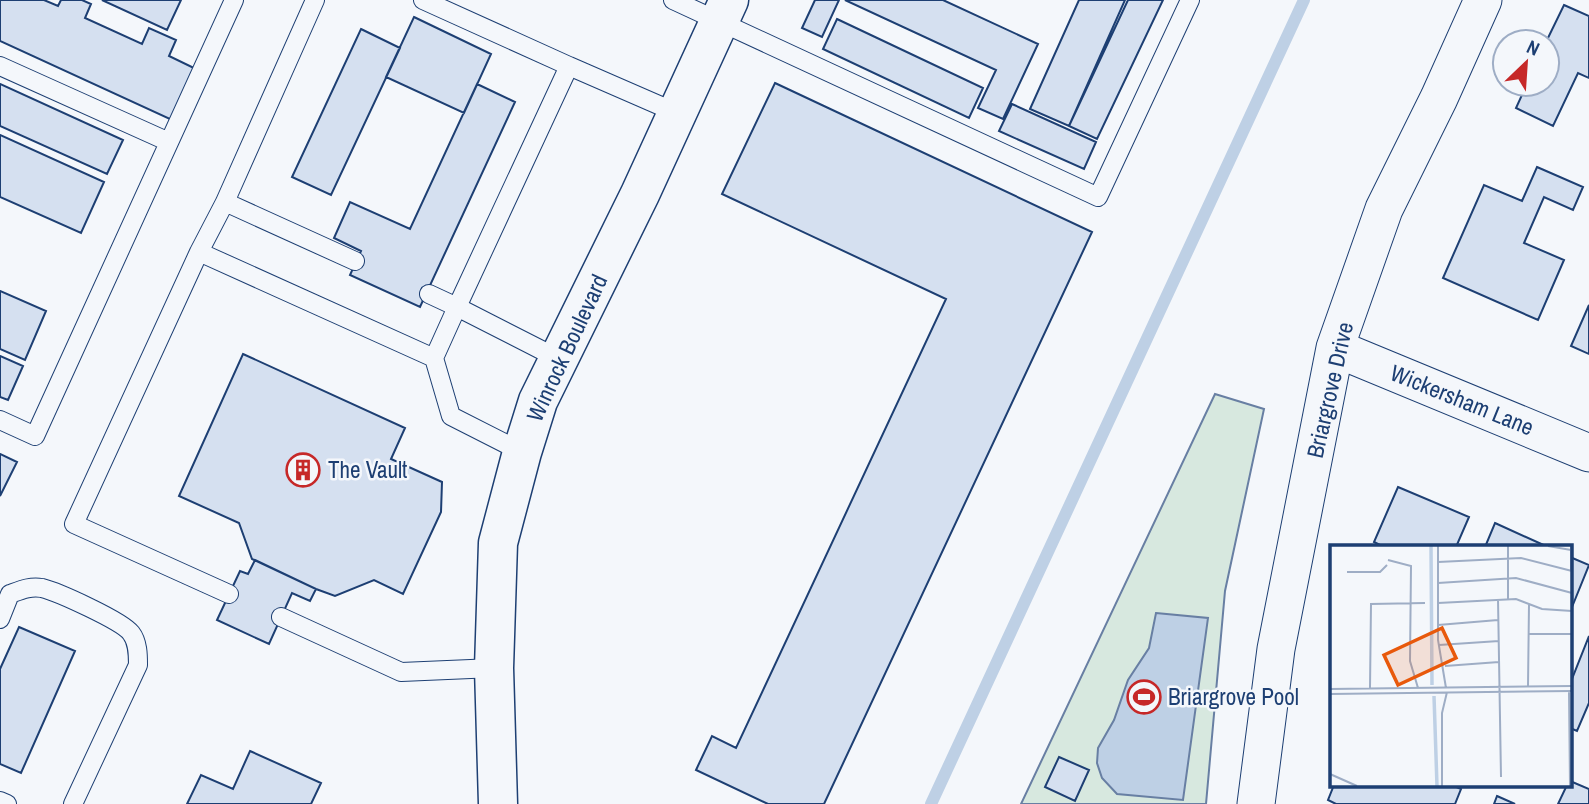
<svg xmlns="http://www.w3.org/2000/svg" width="1589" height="804" viewBox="0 0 1589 804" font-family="'Archivo Narrow',sans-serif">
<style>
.green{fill:#d7e8df;stroke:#687fa3;stroke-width:2}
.water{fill:#bed0e5;stroke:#687fa3;stroke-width:2}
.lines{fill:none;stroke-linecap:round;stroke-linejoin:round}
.stream{stroke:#bed0e5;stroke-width:12}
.building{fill:#d5e0f0;stroke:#1d3f73;stroke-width:2}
.service-casing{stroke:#1d3f73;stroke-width:20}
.minor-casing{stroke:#1d3f73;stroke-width:39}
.tertiary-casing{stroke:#1d3f73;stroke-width:41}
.service{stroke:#f4f7fb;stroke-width:18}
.minor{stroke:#f4f7fb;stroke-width:37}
.tertiary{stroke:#f4f7fb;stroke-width:38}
.labels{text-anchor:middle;stroke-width:5;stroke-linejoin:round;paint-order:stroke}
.street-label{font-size:23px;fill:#1d3f73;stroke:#f4f7fb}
.poi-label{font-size:23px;fill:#1d3f73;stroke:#f4f7fb;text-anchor:start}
.inset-river{fill:none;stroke:#bed0e5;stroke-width:3.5}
.inset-road{fill:none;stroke:#9eadc5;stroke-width:2}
.view{fill:#e8590c;fill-opacity:0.15;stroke:#e8590c;stroke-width:3.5}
.inset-edge{fill:none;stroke:#1d3f73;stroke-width:3.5}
</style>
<rect width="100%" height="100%" fill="#f4f7fb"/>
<!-- green -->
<path class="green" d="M 1215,394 L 1264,409 L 1225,591 L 1206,804 L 1021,804 Z"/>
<!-- water -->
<path class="water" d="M 1156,613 L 1208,618 L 1183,800 L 1117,794 L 1102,778 L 1097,763 L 1098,748 L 1114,720 L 1128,680 L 1149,648 Z"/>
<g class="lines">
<!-- stream -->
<path class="stream" d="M 931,804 L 1304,0"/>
</g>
<!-- building -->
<path class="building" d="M 0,0 L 44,0 L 58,6 L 61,0 L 82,0 L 91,4 L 85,18 L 142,44 L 149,28 L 176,40 L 169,56 L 196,69 L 172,120 L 0,41 Z
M 102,0 L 181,0 L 167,30 Z
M 815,0 L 839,0 L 822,37 L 802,28 Z
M 845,0 L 943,0 L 1038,44 L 1003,119 L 978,108 L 996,70 Z
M 1079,0 L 1125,0 L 1069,126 L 1030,109 Z
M 1128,0 L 1163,0 L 1097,139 L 1069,126 Z
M 1564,5 L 1589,16 L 1589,78 L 1578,73 L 1553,126 L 1516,108 L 1527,84 L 1547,84 L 1546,42 Z
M 414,17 L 491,54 L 464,113 L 386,77 Z
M 837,19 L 983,88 L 969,118 L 823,49 Z
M 361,29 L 400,48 L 331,195 L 292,177 Z
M 775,83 L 1092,232 L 824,804 L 768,804 L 696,770 L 712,736 L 736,748 L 946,299 L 722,194 Z
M 0,84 L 123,140 L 107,174 L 0,126 Z
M 477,84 L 515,102 L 420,307 L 350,275 L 361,251 L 334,238 L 350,202 L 410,229 Z
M 1012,104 L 1096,142 L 1084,169 L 999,131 Z
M 0,135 L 104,182 L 81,233 L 0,197 Z
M 1537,167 L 1583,187 L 1573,210 L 1544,197 L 1524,243 L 1564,260 L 1538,320 L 1443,278 L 1484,185 L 1522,201 Z
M 0,291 L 46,311 L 25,360 L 0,349 Z
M 1589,305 L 1589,354 L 1571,346 Z
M 243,354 L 405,428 L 391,459 L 442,482 L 441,512 L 403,594 L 374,580 L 335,596 L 316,589 L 252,559 L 239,523 L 179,496 Z
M 0,356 L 23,366 L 8,400 L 0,397 Z
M 0,454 L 17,462 L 0,496 Z
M 1398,487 L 1469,517 L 1456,547 L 1384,547 L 1374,542 Z
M 1495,523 L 1548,547 L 1485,547 Z
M 1570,557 L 1589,565 L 1570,612 Z
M 255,560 L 316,589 L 310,601 L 292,593 L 269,644 L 217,620 L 240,571 L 248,574 Z
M 19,627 L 75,651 L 21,773 L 0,764 L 0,669 Z
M 1589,636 L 1589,703 L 1577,731 L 1570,728 L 1570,684 Z
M 250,751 L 321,783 L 311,804 L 187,804 L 201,775 L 233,789 Z
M 1059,757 L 1089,770 L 1075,801 L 1045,787 Z
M 1570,781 L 1589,789 L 1589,804 L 1558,804 L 1567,785 L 1570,785 Z
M 1334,785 L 1452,785 L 1461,789 L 1455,804 L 1336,804 L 1328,800 Z
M 1497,796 L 1515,804 L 1494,804 Z"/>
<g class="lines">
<defs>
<path id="service" d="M 423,0 L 569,66
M 673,0 L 1098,197 L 1190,0
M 0,66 L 169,142
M 225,202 L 355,261
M 199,252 L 225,202 L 315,0
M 429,294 L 457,307 L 434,358
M 559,359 L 457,307 L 569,66 L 677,113
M 0,420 L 35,436 L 234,0
M 229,594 L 74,524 L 199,252 L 434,358 L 451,416 L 522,452
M 281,617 L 401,672 L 494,668
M 0,619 L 10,594 C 21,590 30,586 42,588 C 58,592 122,621 131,633 C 138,642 138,655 138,665 L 73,804
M 0,801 L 7,804"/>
<path id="minor" d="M 1335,348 L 1589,453
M 1256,804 L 1276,649 L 1335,348 L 1384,209 L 1439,98 L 1483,0"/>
<path id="tertiary" d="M 498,804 L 494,668 L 498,543 L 522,452 L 538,401 L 640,194 L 729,0"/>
</defs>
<!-- service casing -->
<use href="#service" class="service-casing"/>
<!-- minor casing -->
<use href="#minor" class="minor-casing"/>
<!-- tertiary casing -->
<use href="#tertiary" class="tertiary-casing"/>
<!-- service -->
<use href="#service" class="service"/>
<!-- minor -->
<use href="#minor" class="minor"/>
<!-- tertiary -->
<use href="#tertiary" class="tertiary"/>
</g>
<!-- icons -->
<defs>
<symbol id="building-ring" viewBox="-11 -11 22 22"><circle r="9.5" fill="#f4f7fb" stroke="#c62828" stroke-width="1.5"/><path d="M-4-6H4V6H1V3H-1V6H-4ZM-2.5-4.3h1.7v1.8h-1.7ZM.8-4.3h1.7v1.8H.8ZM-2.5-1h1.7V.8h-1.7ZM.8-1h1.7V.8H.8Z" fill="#c62828"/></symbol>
<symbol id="stadium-ring" viewBox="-11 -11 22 22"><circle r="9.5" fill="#f4f7fb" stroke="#c62828" stroke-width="1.5"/><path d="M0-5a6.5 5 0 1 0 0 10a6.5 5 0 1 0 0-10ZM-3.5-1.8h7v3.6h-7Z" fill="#c62828"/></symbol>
</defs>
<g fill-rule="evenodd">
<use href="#building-ring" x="284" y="451" width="38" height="38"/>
<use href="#stadium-ring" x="1125" y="678" width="38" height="38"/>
</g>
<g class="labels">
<!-- street labels -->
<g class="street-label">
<text transform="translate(567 348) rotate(-65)" y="8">Winrock Boulevard</text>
<text transform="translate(1330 390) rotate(-77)" y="8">Briargrove Drive</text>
<text transform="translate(1462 400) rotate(22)" y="8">Wickersham Lane</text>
</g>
<!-- poi labels -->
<g class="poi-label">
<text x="328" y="478">The Vault</text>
<text x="1168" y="705">Briargrove Pool</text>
</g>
</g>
<!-- overview -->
<g transform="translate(1330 545)">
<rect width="242" height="242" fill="#f4f7fb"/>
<path class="inset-river" d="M 101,1 L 102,140M 104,151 L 107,241"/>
<path class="inset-road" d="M 108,1 L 108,95 L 116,143M 178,1 L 178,54M 218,1 L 241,5M 241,1 L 241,26M 58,15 L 81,21 L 80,116 L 88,143M 108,17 L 191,13 L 242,26M 17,27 L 50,27 L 57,20M 108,38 L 186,33 L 242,48M 168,54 L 171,232M 108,58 L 186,54 L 212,64 L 242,66M 108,80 L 168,75M 198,89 L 242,89M 109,100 L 169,96M 115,121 L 169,117M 198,141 L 199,59M 40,143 L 41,59 L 95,58M 0,144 L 242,141M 239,147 L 240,241M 0,149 L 242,146M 0,229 L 27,241M 112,241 L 112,168 L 117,147"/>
<path class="view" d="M 112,83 L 126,113 L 68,140 L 54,110 Z"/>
<rect width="242" height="242" class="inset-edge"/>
</g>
<!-- north arrow -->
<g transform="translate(1526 63) rotate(25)"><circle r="33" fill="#f4f7fb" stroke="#9eadc5" stroke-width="2"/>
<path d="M0-5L12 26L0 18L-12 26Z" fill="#c62828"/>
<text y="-10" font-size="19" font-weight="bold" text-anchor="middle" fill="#1d3f73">N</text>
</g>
</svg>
